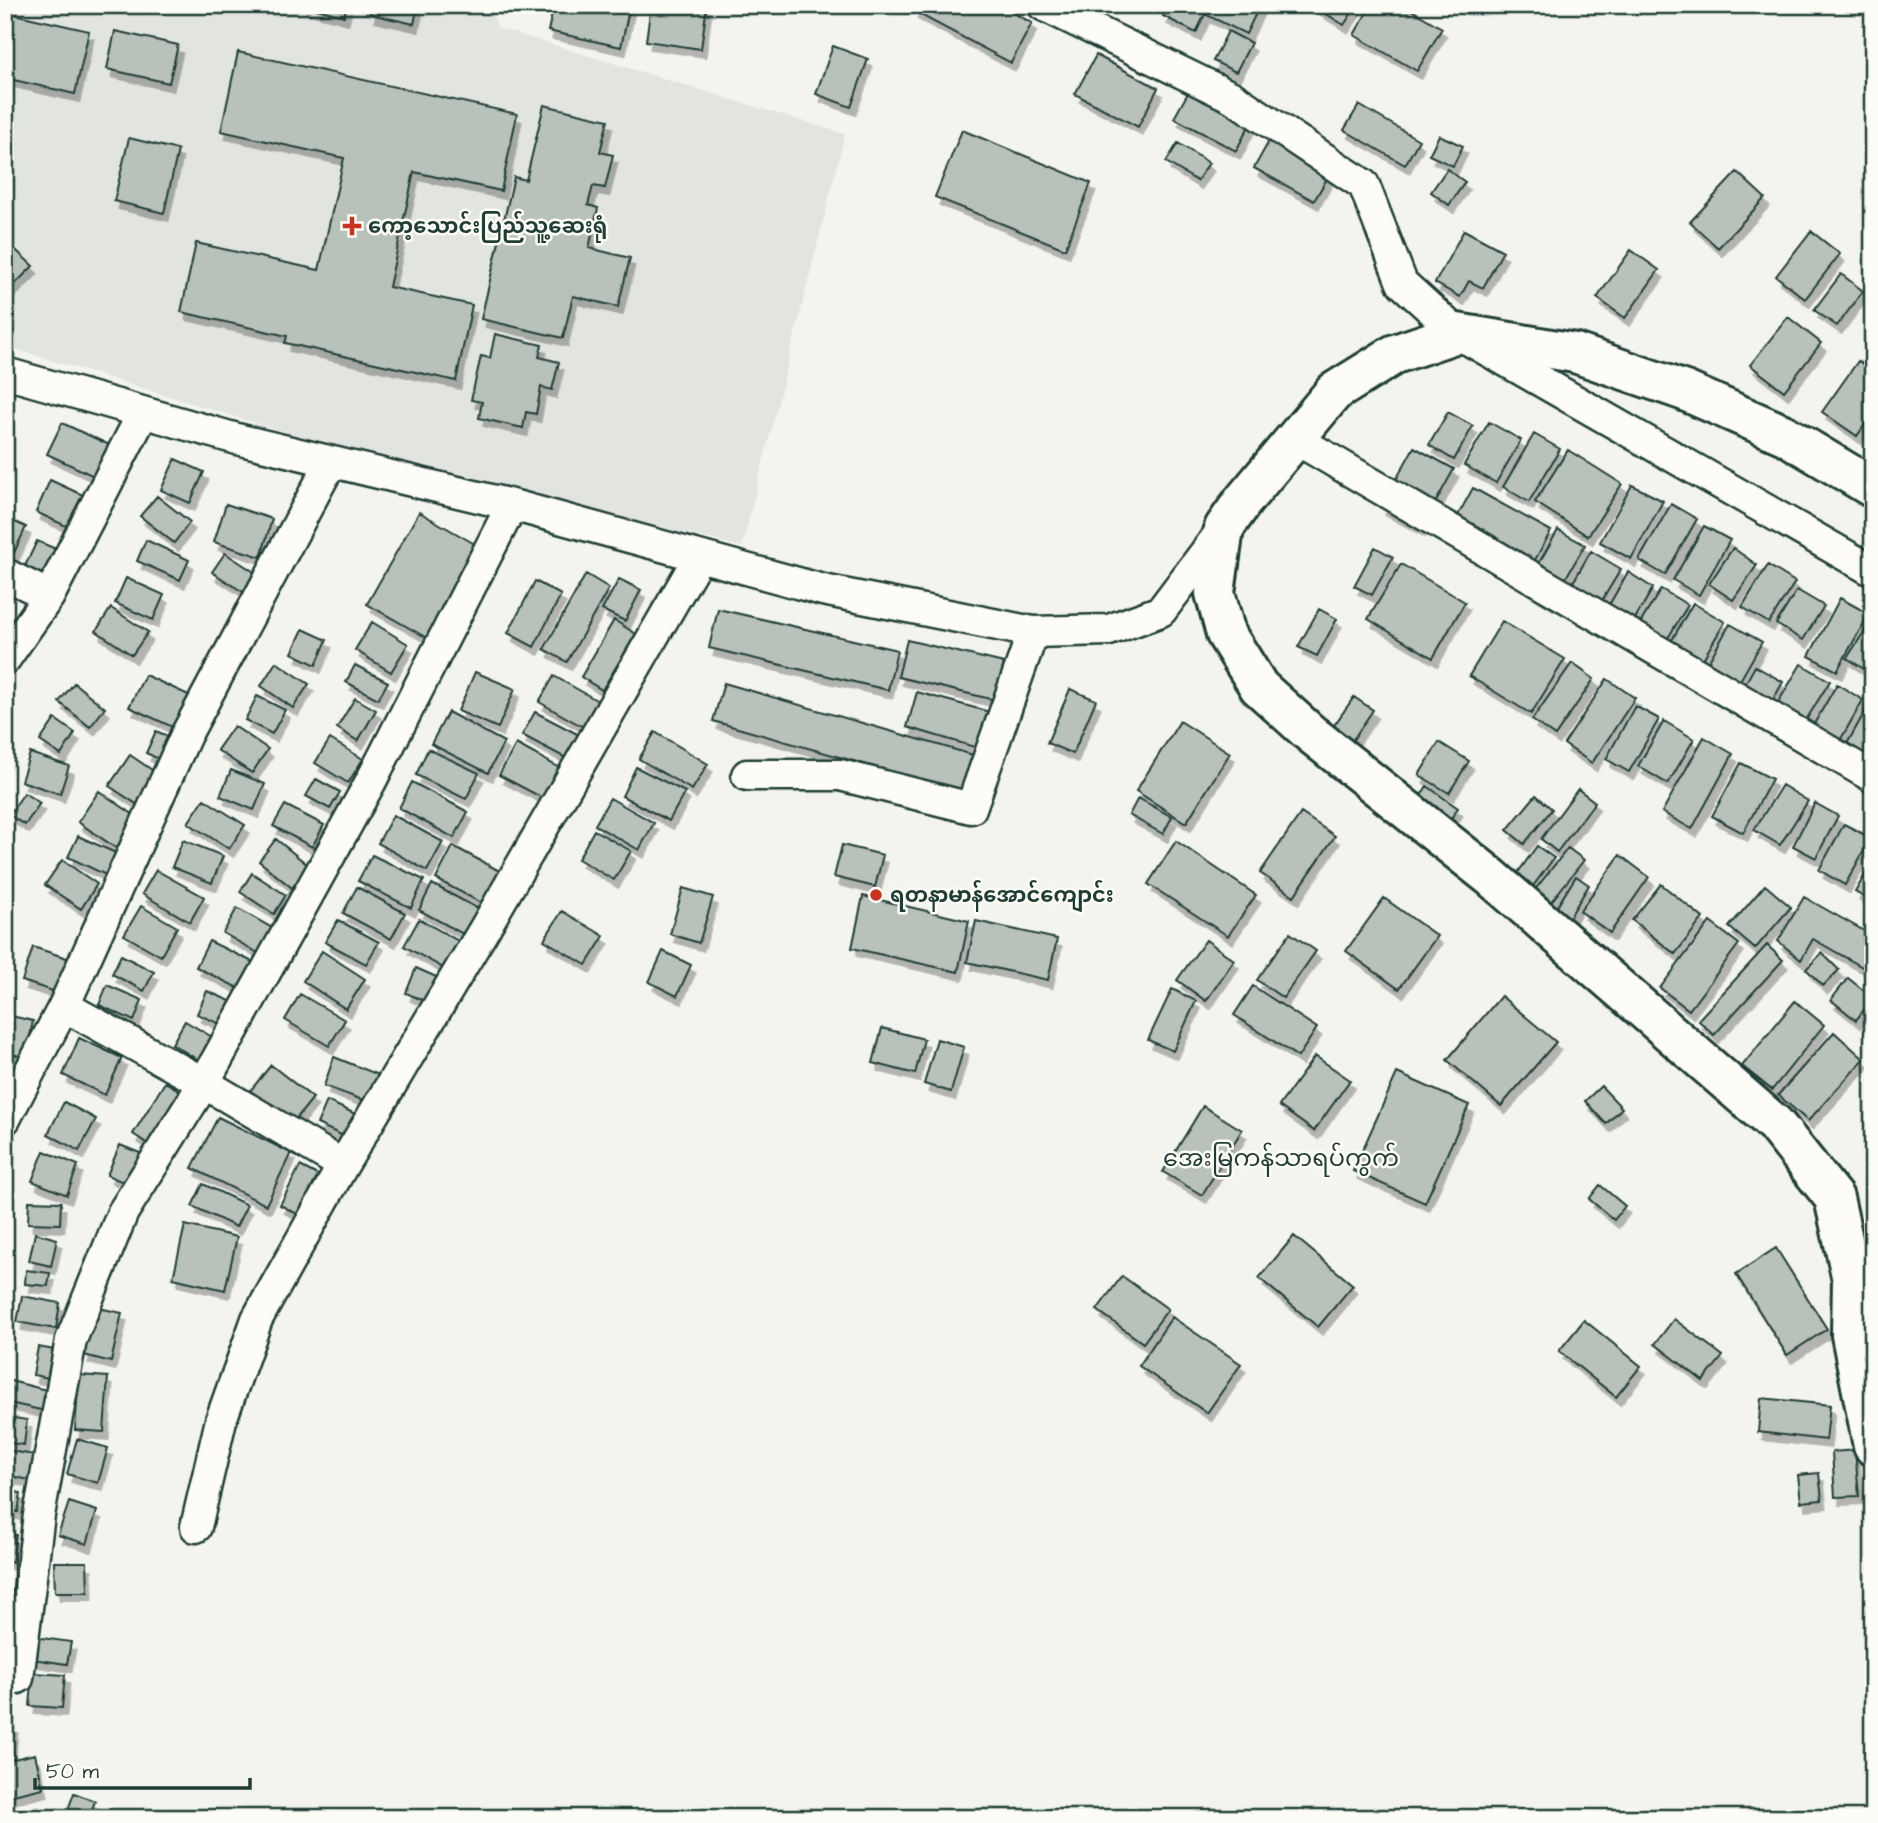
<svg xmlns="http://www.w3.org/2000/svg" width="1878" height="1823" viewBox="0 0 1878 1823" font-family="'Architects Daughter','Noto Sans Myanmar',sans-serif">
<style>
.built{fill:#e2e5df}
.building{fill:#b9c1bb;stroke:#1f3d34;stroke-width:2;filter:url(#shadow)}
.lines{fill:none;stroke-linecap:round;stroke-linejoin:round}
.street-casing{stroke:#1f3d34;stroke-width:35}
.highway-casing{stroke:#1f3d34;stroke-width:44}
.street{stroke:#fdfcf7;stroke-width:30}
.highway{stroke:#fdfcf7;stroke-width:38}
.poi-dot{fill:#c8321e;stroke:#fdfcf7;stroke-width:2.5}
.labels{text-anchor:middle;stroke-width:5;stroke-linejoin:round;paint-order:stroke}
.poi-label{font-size:21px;font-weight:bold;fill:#1f3d34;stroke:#fdfcf7;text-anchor:start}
.quarter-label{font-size:24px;fill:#1f3d34;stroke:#fdfcf7}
</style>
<defs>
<filter id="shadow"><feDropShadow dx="4.5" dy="8" stdDeviation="0" flood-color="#0004"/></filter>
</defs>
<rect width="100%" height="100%" fill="#f4f4ef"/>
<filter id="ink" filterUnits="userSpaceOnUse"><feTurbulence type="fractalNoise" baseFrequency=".0143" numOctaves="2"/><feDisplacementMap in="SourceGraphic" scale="14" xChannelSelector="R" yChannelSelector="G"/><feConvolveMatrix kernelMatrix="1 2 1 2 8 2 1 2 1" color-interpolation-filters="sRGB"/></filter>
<g filter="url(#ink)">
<!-- built -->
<path class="built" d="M 5,5 L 488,5 L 498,28 L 845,134 L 742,547 L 343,450 L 5,346 Z"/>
<!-- building -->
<path class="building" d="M 301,5 L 347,5 L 344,16 Z
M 372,5 L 418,5 L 414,24 L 370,14 Z
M 554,5 L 630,5 L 621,47 L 548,31 Z
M 651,5 L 707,5 L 701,49 L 646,41 Z
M 917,5 L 999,5 L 1032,23 L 1011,63 L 913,11 Z
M 1168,5 L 1260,5 L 1246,34 L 1205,14 L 1196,33 L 1163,16 Z
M 1312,5 L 1357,5 L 1344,25 Z
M 1371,5 L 1403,5 L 1442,28 L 1417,71 L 1354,35 Z
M 5,12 L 89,31 L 75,94 L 5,78 Z
M 115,31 L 178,45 L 169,83 L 107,69 Z
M 1228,31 L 1251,43 L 1236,72 L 1213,61 Z
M 833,46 L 868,59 L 851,107 L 816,94 Z
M 238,52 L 517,114 L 501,191 L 414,172 L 389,287 L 472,305 L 456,381 L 285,343 L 287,336 L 181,312 L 196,243 L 319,270 L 344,158 L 221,131 Z
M 1096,55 L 1158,88 L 1138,127 L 1075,94 Z
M 1189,91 L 1250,124 L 1236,151 L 1174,118 Z
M 544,105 L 608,120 L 600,152 L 613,155 L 605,188 L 593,186 L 588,205 L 598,208 L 589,248 L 630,258 L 618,307 L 573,296 L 563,338 L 481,319 L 514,177 L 526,180 Z
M 1359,105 L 1419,140 L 1405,165 L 1344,130 Z
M 962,130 L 1091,183 L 1065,249 L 935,197 Z
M 1439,135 L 1463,146 L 1453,166 L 1429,155 Z
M 129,138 L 178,150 L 164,213 L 114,201 Z
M 1269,141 L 1329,175 L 1314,201 L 1254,168 Z
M 1178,143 L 1209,163 L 1197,181 L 1166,162 Z
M 1447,169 L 1465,182 L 1449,205 L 1431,192 Z
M 1737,172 L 1765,198 L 1718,248 L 1690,222 Z
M 1464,230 L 1503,251 L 1483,288 L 1469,281 L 1460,297 L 1435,283 Z
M 1811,231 L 1840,254 L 1805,299 L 1776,276 Z
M 5,240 L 33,266 L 5,294 Z
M 1631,250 L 1659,270 L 1625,318 L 1597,298 Z
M 1841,274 L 1863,291 L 1837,326 L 1814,310 Z
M 1788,317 L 1821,343 L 1784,391 L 1750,365 Z
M 495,334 L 542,345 L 539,357 L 559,362 L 552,390 L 541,387 L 536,414 L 526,412 L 523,428 L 479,418 L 482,402 L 471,400 L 481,356 L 490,358 Z
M 1858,361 L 1873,371 L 1873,413 L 1857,436 L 1822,412 Z
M 1448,412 L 1473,426 L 1454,460 L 1429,445 Z
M 1489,422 L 1521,440 L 1496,483 L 1464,465 Z
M 62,423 L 112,446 L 98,478 L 47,454 Z
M 1534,434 L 1560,449 L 1529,502 L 1503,487 Z
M 1414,447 L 1454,469 L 1421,529 L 1381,507 Z
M 1568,450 L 1622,484 L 1588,536 L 1535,502 Z
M 175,459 L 204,472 L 190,503 L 161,490 Z
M 50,480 L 85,496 L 70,528 L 36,512 Z
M 1632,485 L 1663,501 L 1631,559 L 1600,542 Z
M 1473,488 L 1551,531 L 1530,569 L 1452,526 Z
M 157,496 L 190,522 L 174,543 L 140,516 Z
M 226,504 L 272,519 L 261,557 L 214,542 Z
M 1671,504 L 1697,519 L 1665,575 L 1639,560 Z
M 419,512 L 480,547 L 427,638 L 367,604 Z
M 6,518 L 26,527 L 13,555 L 5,551 Z
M 1704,526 L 1730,540 L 1699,595 L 1673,580 Z
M 1558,530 L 1585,545 L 1551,603 L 1525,587 Z
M 146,540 L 189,560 L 180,580 L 137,561 Z
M 37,541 L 63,552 L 51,578 L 25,566 Z
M 1375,547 L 1393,557 L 1372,595 L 1354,586 Z
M 1733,548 L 1757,565 L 1733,600 L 1709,584 Z
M 1591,551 L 1621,569 L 1589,622 L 1560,605 Z
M 225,553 L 259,575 L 246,594 L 212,572 Z
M 1401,564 L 1465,602 L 1433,658 L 1368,619 Z
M 1768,565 L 1795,582 L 1769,623 L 1742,607 Z
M 1628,572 L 1653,588 L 1626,634 L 1601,619 Z
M 586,574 L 609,588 L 567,662 L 544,649 Z
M 126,578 L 164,595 L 153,620 L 115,603 Z
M 619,579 L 641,590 L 625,621 L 602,610 Z
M 535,581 L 561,595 L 534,647 L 508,633 Z
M 1661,589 L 1688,605 L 1657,656 L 1630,640 Z
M 1797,590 L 1824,606 L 1803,640 L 1776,624 Z
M 1840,598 L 1869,614 L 1837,671 L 1809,656 Z
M 1693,603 L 1725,622 L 1690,681 L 1659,663 Z
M 111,608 L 148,632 L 132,655 L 96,631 Z
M 718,609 L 897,650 L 888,690 L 709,648 Z
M 1319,609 L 1337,619 L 1317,656 L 1298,647 Z
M 614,620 L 636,634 L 602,690 L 581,677 Z
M 1502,621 L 1565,659 L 1531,714 L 1469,676 Z
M 372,622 L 408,644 L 391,672 L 355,650 Z
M 1730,624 L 1762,642 L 1729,700 L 1697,682 Z
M 1868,626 L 1873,629 L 1873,675 L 1847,658 Z
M 303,629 L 327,640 L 316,665 L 292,653 Z
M 907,640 L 1004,663 L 995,700 L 898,677 Z
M 276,662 L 309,684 L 293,708 L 261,686 Z
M 1572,663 L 1594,679 L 1555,736 L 1532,720 Z
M 1801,664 L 1830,681 L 1795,738 L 1767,721 Z
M 355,665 L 388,682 L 378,699 L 346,682 Z
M 1755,666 L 1783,682 L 1767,711 L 1739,695 Z
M 475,672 L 515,689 L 498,728 L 458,711 Z
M 145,675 L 193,697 L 179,730 L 129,707 Z
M 554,676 L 607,706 L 592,732 L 539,702 Z
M 1607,679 L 1635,698 L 1592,763 L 1564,744 Z
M 74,683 L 105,708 L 90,727 L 59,702 Z
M 724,683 L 980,757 L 970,794 L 713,721 Z
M 1837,684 L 1863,700 L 1833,753 L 1806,738 Z
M 1070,689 L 1096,700 L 1073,754 L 1047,743 Z
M 917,692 L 997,714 L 988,751 L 907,727 Z
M 257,696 L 285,710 L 272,734 L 245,720 Z
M 1354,697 L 1373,710 L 1348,747 L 1328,734 Z
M 355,698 L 376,710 L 358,741 L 337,728 Z
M 1872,699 L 1873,764 L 1838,760 Z
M 1635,706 L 1659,719 L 1629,772 L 1606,759 Z
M 448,712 L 504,742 L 488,773 L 431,744 Z
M 535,712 L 587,739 L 575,763 L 522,735 Z
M 55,719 L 75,733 L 61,755 L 40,741 Z
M 1180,721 L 1230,753 L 1186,823 L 1136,791 Z
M 1664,721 L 1694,739 L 1668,784 L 1638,766 Z
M 234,726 L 268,749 L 252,773 L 217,750 Z
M 156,731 L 172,738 L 161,760 L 146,753 Z
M 655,732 L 708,764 L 692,790 L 639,759 Z
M 1704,737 L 1733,754 L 1692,829 L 1662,812 Z
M 330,739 L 363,759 L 348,783 L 315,763 Z
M 1439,742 L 1469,761 L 1449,793 L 1419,775 Z
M 516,744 L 569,773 L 552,803 L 499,775 Z
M 428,749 L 479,773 L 466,799 L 416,775 Z
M 30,753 L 69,766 L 60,794 L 21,781 Z
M 130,755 L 158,774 L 138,805 L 109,786 Z
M 1741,763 L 1772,779 L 1743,833 L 1712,816 Z
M 636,767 L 685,792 L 669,821 L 622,796 Z
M 231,770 L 265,784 L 254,810 L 220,796 Z
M 316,779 L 340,792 L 330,809 L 306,796 Z
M 412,782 L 468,812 L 454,838 L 399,808 Z
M 1782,785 L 1808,801 L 1780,845 L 1754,830 Z
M 1427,786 L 1458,808 L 1445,827 L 1414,806 Z
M 1578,789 L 1595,802 L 1557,852 L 1541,839 Z
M 99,791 L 137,817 L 116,848 L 78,822 Z
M 24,793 L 40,803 L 25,825 L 9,815 Z
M 1536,795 L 1552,809 L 1524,844 L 1507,830 Z
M 610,798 L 654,823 L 639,850 L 595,825 Z
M 1138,798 L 1172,817 L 1163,834 L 1129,815 Z
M 204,799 L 245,825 L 229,849 L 188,823 Z
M 1815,803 L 1838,816 L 1816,858 L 1793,846 Z
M 285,805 L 324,825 L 312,847 L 273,826 Z
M 1301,813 L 1335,836 L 1294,896 L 1260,873 Z
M 393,815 L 443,842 L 427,871 L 378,843 Z
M 1844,824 L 1871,838 L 1845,885 L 1819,870 Z
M 594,830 L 631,851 L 614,880 L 578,859 Z
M 78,836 L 118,854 L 108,876 L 68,857 Z
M 276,839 L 309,866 L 292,888 L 259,861 Z
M 183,840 L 223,856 L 212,883 L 172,867 Z
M 1176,841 L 1256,895 L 1228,936 L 1148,884 Z
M 842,845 L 883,855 L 875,887 L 834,877 Z
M 453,846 L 507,875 L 489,907 L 436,879 Z
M 1537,846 L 1554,858 L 1530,890 L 1514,878 Z
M 1568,848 L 1584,860 L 1550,903 L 1534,891 Z
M 372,855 L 424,880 L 411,908 L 358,881 Z
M 1620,855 L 1649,877 L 1610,933 L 1580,911 Z
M 62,860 L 97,884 L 81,909 L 45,885 Z
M 1873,861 L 1873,902 L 1855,892 Z
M 156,870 L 204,897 L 190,922 L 142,894 Z
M 252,873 L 286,895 L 274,914 L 240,892 Z
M 1576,876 L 1589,885 L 1561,931 L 1547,923 Z
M 432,884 L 486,913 L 472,939 L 419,910 Z
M 1661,884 L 1703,918 L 1675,954 L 1632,920 Z
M 1765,885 L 1791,907 L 1755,949 L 1729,927 Z
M 357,887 L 405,913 L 391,939 L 343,913 Z
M 683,888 L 713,897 L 699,943 L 670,934 Z
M 863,896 L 969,921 L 958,972 L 852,948 Z
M 1804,897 L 1873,936 L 1873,973 L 1813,939 L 1801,960 L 1778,941 Z
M 1384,898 L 1437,936 L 1399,989 L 1346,951 Z
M 141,906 L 177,927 L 161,956 L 124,935 Z
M 237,908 L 272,928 L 258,953 L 223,933 Z
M 562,911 L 604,936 L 586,965 L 544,940 Z
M 419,919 L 469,947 L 454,974 L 404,946 Z
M 338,920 L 379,942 L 366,964 L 325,942 Z
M 976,921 L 1057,939 L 1048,980 L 967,962 Z
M 1710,922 L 1739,944 L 1689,1010 L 1660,988 Z
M 1290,933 L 1316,951 L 1283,998 L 1257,980 Z
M 1206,940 L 1234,960 L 1206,1001 L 1177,980 Z
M 209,941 L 255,963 L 242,990 L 196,967 Z
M 1767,945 L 1783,960 L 1714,1035 L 1698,1020 Z
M 33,947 L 73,960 L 62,994 L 22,981 Z
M 322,951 L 365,979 L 346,1009 L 303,981 Z
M 663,951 L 691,965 L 677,996 L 649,982 Z
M 1822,953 L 1839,970 L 1823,986 L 1806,969 Z
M 121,955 L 154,972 L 144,991 L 112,974 Z
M 416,968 L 441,979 L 431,1004 L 406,993 Z
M 1848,978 L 1873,998 L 1856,1020 L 1831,1000 Z
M 107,985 L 142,1000 L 134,1021 L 99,1005 Z
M 1253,986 L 1317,1028 L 1298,1057 L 1234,1015 Z
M 1172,989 L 1196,1001 L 1173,1051 L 1148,1040 Z
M 207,991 L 235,1003 L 225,1026 L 197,1014 Z
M 300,994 L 345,1020 L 329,1046 L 285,1020 Z
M 1501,996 L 1556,1042 L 1501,1106 L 1447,1060 Z
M 1795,1001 L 1824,1025 L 1772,1090 L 1742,1066 Z
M 7,1015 L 33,1021 L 26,1057 L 5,1053 Z
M 185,1021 L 214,1038 L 200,1061 L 172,1044 Z
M 882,1028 L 924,1039 L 915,1074 L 873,1063 Z
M 1834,1032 L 1864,1059 L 1808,1121 L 1778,1095 Z
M 79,1038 L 122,1058 L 105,1095 L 63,1075 Z
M 937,1039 L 964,1047 L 951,1092 L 924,1084 Z
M 1315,1056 L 1350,1080 L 1314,1131 L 1279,1106 Z
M 334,1057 L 379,1075 L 368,1102 L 324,1086 Z
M 271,1065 L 313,1098 L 292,1124 L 250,1091 Z
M 1397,1073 L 1469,1105 L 1425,1203 L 1353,1171 Z
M 165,1082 L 187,1095 L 154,1148 L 133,1134 Z
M 1601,1086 L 1622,1108 L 1606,1124 L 1585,1101 Z
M 327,1101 L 360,1116 L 350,1139 L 317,1124 Z
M 64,1102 L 96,1119 L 79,1151 L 48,1134 Z
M 1203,1106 L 1242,1130 L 1202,1195 L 1163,1172 Z
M 218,1117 L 291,1153 L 266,1205 L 192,1168 Z
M 120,1145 L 145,1155 L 132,1186 L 107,1175 Z
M 44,1151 L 78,1165 L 67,1195 L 32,1181 Z
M 300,1166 L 325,1179 L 305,1218 L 280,1205 Z
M 203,1184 L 247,1205 L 236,1227 L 192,1206 Z
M 1600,1185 L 1625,1206 L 1614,1220 L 1589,1199 Z
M 29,1201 L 61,1202 L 60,1224 L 28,1223 Z
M 185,1225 L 237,1237 L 225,1290 L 173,1278 Z
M 35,1233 L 57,1239 L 51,1266 L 29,1261 Z
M 1294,1236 L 1353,1285 L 1318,1327 L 1259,1278 Z
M 1776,1248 L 1827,1329 L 1787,1355 L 1736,1274 Z
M 26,1270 L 50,1273 L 48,1286 L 25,1284 Z
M 1122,1276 L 1168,1309 L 1143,1343 L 1097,1310 Z
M 22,1296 L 60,1303 L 56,1329 L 17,1322 Z
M 94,1307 L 122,1313 L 111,1362 L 84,1355 Z
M 1172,1317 L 1241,1364 L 1207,1413 L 1139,1366 Z
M 1674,1319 L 1723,1356 L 1703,1381 L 1655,1344 Z
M 1584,1320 L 1641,1366 L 1616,1397 L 1559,1351 Z
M 38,1347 L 60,1351 L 54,1379 L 33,1375 Z
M 79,1375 L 108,1377 L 104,1432 L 75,1430 Z
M 7,1380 L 50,1391 L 45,1411 L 5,1402 Z
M 1761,1398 L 1830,1405 L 1826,1440 L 1758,1432 Z
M 8,1417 L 27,1420 L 24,1445 L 5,1442 Z
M 77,1439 L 108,1448 L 98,1483 L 67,1474 Z
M 5,1450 L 34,1455 L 30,1480 L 5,1475 Z
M 1855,1450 L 1859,1496 L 1835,1497 L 1832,1452 Z
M 1819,1473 L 1822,1500 L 1801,1502 L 1798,1475 Z
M 5,1490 L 21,1493 L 18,1512 L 5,1510 Z
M 69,1502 L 97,1511 L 87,1544 L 58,1535 Z
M 5,1534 L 16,1535 L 12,1562 L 5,1561 Z
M 54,1562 L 87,1562 L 88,1592 L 55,1592 Z
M 5,1614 L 19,1615 L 15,1649 L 5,1648 Z
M 35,1637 L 71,1642 L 67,1664 L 32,1659 Z
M 33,1673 L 65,1675 L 62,1708 L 30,1706 Z
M 5,1725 L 13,1725 L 11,1749 L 5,1749 Z
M 35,1754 L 43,1788 L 5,1797 L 5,1761 Z
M 74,1793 L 95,1801 L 89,1818 L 65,1818 Z
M 38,1808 L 39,1818 L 5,1818 L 5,1811 Z"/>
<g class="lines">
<defs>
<path id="street" d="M 1043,5 L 1232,97 L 1364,185 L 1402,283 L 1457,333 L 1873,571
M 5,373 L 237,439 L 512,505 L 823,590 L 1033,632 L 1109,630 L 1161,611 L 1223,529
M 1294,438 L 1873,777
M 5,574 L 49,596
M 5,659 L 49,596 L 143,413
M 747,775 L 840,775 L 971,808 L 1033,632
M 64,1006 L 204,1083 L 343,1165
M 5,1119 L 64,1006 L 186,735 L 331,462
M 196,1527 L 221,1420 L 257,1319 L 343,1165 L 485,928 L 699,557
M 18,1678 L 39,1515 L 71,1340 L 123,1212 L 204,1083 L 371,781 L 512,505"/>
<path id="highway" d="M 1873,488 L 1785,435 L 1685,391 L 1575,353 L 1457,333 L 1395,354 L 1334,392 L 1243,501 L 1224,528 L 1215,593 L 1226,634 L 1259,687 L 1310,733 L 1491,877 L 1775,1124 L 1834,1198 L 1852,1280 L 1851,1335 L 1873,1446"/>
</defs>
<!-- street casing -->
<use href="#street" class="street-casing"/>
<!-- highway casing -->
<use href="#highway" class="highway-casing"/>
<!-- street -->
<use href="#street" class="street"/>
<!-- highway -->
<use href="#highway" class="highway"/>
</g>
</g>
<!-- markers -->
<g class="poi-dot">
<path d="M348.5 215.5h7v7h7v7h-7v7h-7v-7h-7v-7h7z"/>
<circle cx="876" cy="895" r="7"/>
</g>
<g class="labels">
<!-- poi labels -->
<g class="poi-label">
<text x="368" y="233">ကော့သောင်းပြည်သူ့ဆေးရုံ</text>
<text x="890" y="902">ရတနာမာန်အောင်ကျောင်း</text>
</g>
<!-- quarter labels -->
<g class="quarter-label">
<text x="1281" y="1166">အေးမြကန်သာရပ်ကွက်</text>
</g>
</g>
<!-- margin -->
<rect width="1878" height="1823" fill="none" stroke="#fdfcf7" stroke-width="28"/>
<rect x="14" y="14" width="1850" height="1795" fill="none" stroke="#1f3d34" stroke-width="2.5" filter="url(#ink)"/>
<!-- scale -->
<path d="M35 1778v10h215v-10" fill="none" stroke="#1f3d34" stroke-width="3.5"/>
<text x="46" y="1778" font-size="21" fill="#1f3d34" stroke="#fdfcf7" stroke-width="5" paint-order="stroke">50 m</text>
</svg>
